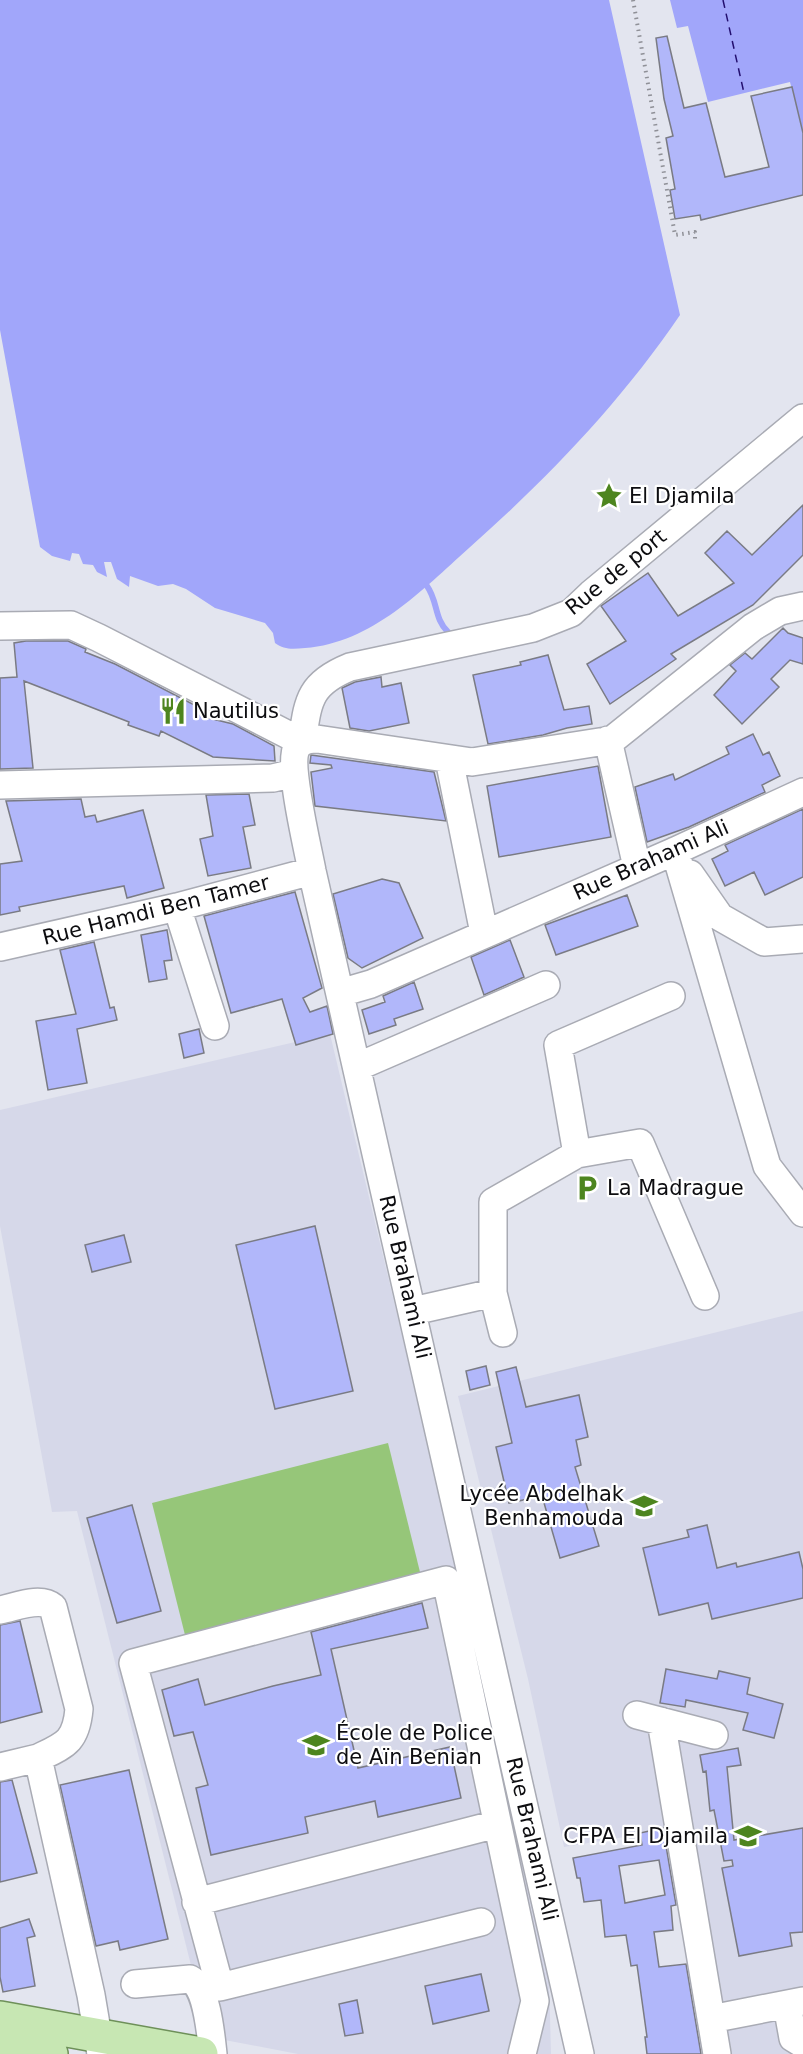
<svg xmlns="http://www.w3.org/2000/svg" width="803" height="2054" viewBox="0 0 803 2054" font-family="'DejaVu Sans',sans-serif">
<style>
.built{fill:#d6d8e9}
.green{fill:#96c679}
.water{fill:#a1a6fa}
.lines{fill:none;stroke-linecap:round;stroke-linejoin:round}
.stream{stroke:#a1a6fa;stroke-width:6}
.ferry{stroke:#230f6f;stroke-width:1.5;stroke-dasharray:8 6;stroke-linecap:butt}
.building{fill:#b1b7fa;stroke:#7a7b84;stroke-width:1.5;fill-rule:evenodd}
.minor-casing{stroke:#a9abb4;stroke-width:30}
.major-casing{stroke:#6e9059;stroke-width:36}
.path{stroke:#8f9097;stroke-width:4;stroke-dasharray:1.5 4.5;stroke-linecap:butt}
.minor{stroke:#fff;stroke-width:27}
.major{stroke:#c7e7b3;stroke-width:33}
.labels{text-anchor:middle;stroke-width:4.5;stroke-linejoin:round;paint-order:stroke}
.poi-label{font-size:21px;fill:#0d0d10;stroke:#fff;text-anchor:start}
.street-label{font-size:21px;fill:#0d0d10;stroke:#fff}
</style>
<rect width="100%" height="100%" fill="#e3e5ef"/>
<!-- built -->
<path class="built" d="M 330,1034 L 402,1335 L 549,1978 L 551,2054 L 298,2054 L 209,2037 L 77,1511 L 52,1512 L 0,1226 L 0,1110 Z
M 803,1311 L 803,2054 L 732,2054 L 691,1826 L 564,1847 L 528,1679 L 458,1396 Z"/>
<!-- green -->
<path class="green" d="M 388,1443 L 422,1580 L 186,1639 L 152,1503 Z"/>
<!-- water -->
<path class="water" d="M 0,0 L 609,0 L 680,315 C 620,403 548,478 469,548 C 422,590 372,643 305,648 C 293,649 284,650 275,643 L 273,633 L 265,623 L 215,608 L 186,589 L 173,584 L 158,586 L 130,576 L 129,587 L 117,579 L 111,562 L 104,562 L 107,577 L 97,572 L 93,565 L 83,564 L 79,554 L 72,553 L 70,561 L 52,556 L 40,547 L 0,330 Z
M 670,0 L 803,0 L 803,133 L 790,82 L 708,102 L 688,26 L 677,28 Z"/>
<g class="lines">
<!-- stream -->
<path class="stream" d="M 427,586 C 438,601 434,619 448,632"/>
<!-- ferry -->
<path class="ferry" d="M 723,0 L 744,93"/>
</g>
<!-- building -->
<path class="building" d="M 667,36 L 684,108 L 706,103 L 725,177 L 769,167 L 751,96 L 792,87 L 803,133 L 803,195 L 701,220 L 700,215 L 675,219 L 670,190 L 675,189 L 666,138 L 673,136 L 664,99 L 656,38 Z
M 803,505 L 803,555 L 753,605 L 671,654 L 676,659 L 610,704 L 587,664 L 626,641 L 601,606 L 648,573 L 678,616 L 734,583 L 705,553 L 727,531 L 752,555 Z
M 783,628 L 788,633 L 803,638 L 803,664 L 790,660 L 771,679 L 779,687 L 742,724 L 714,695 L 736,671 L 730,665 L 745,653 L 752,659 Z
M 26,641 L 68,641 L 86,649 L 85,652 L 115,664 L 210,713 L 208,718 L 233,724 L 274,746 L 275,761 L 213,757 L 161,731 L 159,736 L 128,725 L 129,722 L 24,681 L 33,768 L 0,769 L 0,678 L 17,677 L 14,643 Z
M 548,655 L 564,710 L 589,706 L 592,724 L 567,728 L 543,735 L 488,744 L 473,675 L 521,665 L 520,662 Z
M 381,677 L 382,687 L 401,683 L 409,723 L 369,731 L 350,728 L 342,688 L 355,682 Z
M 753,734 L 763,755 L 769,752 L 780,776 L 762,785 L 765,792 L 689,827 L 647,842 L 635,787 L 673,774 L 675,780 L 729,754 L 726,747 Z
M 311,755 L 434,772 L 446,821 L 315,806 L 311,772 L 332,768 L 331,765 L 310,763 Z
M 598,766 L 611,837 L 499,857 L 487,786 Z
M 249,794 L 255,825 L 243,827 L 251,868 L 208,876 L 200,839 L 213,836 L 206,795 Z
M 81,799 L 85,817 L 95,815 L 97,822 L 143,810 L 164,888 L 127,898 L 124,886 L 19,907 L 20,911 L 0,915 L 0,864 L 22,861 L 6,801 Z
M 803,809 L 803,877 L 765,895 L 754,872 L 725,886 L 712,859 L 728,851 L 725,845 Z
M 382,879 L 399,883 L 423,938 L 362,968 L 348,958 L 333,894 Z
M 295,892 L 322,988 L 303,998 L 310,1012 L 327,1006 L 333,1034 L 296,1045 L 282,999 L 231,1013 L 204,916 Z
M 627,895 L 638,926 L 556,955 L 545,925 Z
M 167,930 L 172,960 L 164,961 L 167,979 L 149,982 L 141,935 Z
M 510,940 L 524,977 L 484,995 L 471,957 Z
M 94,942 L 110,1008 L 114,1007 L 117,1020 L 77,1029 L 87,1083 L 48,1090 L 36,1021 L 76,1014 L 60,950 Z
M 414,982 L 423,1009 L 394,1019 L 396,1025 L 369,1034 L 362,1010 L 385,1002 L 383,996 Z
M 199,1029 L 204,1053 L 184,1058 L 179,1034 Z
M 315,1226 L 353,1391 L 275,1409 L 236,1245 Z
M 124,1235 L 131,1262 L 92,1272 L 85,1245 Z
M 486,1366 L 490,1385 L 470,1390 L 466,1371 Z
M 516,1367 L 526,1407 L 579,1395 L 588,1437 L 576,1440 L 581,1465 L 575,1467 L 599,1546 L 560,1558 L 542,1496 L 509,1503 L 496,1447 L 512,1443 L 496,1372 Z
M 132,1505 L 161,1611 L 117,1623 L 87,1518 Z
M 707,1525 L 717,1568 L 736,1563 L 737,1567 L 799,1552 L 803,1569 L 803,1598 L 712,1619 L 708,1603 L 659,1615 L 643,1548 L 689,1537 L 687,1530 Z
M 422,1603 L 428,1628 L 331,1649 L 358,1768 L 450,1747 L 461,1798 L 378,1817 L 375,1801 L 305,1817 L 308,1833 L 211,1855 L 196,1788 L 208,1785 L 193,1732 L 174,1736 L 162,1690 L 198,1679 L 205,1705 L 273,1686 L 321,1675 L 311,1632 Z
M 20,1621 L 42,1712 L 0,1723 L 0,1625 Z
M 666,1669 L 717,1679 L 719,1671 L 750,1678 L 747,1694 L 783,1704 L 774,1738 L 743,1730 L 748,1713 L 686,1700 L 685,1707 L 660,1703 Z
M 738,1748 L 741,1765 L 727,1767 L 734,1840 L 803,1828 L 803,1932 L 790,1933 L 792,1946 L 739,1956 L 722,1868 L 733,1866 L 732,1860 L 724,1861 L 714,1810 L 710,1811 L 706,1771 L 703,1772 L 700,1755 Z
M 129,1770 L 168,1939 L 120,1950 L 118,1941 L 96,1946 L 60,1785 Z
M 12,1780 L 37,1873 L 0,1882 L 0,1782 Z
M 663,1828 L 676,1905 L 671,1906 L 673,1930 L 654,1932 L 659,1967 L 686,1964 L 701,2054 L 647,2054 L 645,2037 L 647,2037 L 637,1965 L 631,1966 L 626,1935 L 605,1937 L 601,1900 L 584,1902 L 580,1878 L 577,1878 L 573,1858 L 642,1845 L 640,1833 ZM 659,1860 L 665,1895 L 625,1903 L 619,1866 Z
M 29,1919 L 35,1936 L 27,1938 L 35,1986 L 3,1992 L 0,1977 L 0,1928 Z
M 481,1974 L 489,2011 L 433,2024 L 425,1986 Z
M 357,2000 L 363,2033 L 345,2036 L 339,2004 Z"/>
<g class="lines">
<defs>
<path id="minor" d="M 0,626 L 71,625 L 99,638 L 302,742 C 308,702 308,684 350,667 L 533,628 L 571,613 L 591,594 L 803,418
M 608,740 L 637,867
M 449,759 L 484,933
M 0,785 L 273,778 L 294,773
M 675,851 L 767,1166 L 803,1213
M 690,874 L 720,917 L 764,942 L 803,939
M 177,907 L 215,1026
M 0,947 L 177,907 L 312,871
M 340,993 L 371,984 L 675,851 L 803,792
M 357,1067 L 546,985
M 577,1154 L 558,1045 L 671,996
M 413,1311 L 493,1293
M 503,1333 L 493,1293 L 493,1202 L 577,1154 L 640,1143 L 705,1296
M 0,1610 C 16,1607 40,1596 53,1607 L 79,1709 C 76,1742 65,1745 38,1758 L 91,1995 L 101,2054
M 637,1715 L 714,1735
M 661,1721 L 717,2054
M 0,1767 L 38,1758
M 196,1902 L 497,1824
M 481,1922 L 220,1987 L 133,1663 L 446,1580 L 535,2001 L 522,2054
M 135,1984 L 190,1979 C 207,1987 211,2036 213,2054
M 787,2005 L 793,2038 L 803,2044
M 711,2019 L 803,2001
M 580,2054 L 312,871 C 308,849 287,763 297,747 C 302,740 310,739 317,739 L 472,762 L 612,740 L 753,627 L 780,611 L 803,606"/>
<path id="major" d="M 0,2018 L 201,2054
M 0,2043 L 51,2054"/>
</defs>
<!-- minor casing -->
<use href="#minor" class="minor-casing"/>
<!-- major casing -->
<use href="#major" class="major-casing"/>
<!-- path -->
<path class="path" d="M 633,0 L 675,235 L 695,232 L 695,239"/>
<!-- minor -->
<use href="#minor" class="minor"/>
<!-- major -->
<use href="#major" class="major"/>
</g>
<!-- icons -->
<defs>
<symbol id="sight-bare" viewBox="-9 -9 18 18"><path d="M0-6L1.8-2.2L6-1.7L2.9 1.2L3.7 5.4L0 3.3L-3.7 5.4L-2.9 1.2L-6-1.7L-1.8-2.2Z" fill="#4d851f" stroke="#fff" stroke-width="2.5" paint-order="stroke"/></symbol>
<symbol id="restaurant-bare" viewBox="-9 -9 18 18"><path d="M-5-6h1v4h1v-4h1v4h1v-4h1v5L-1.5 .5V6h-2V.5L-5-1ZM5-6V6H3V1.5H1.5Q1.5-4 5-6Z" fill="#4d851f" stroke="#fff" stroke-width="2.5" paint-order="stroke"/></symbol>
<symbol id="parking-bare" viewBox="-9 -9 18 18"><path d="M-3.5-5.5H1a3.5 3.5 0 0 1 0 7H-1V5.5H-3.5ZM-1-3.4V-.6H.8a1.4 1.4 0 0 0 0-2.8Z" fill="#4d851f" stroke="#fff" stroke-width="2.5" paint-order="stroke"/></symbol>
<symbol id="school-bare" viewBox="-9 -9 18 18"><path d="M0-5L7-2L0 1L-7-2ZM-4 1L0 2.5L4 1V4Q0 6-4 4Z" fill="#4d851f" stroke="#fff" stroke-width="2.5" paint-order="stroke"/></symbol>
<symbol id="university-bare" viewBox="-9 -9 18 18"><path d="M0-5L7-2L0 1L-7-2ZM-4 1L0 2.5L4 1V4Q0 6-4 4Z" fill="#4d851f" stroke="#fff" stroke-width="2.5" paint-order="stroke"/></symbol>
</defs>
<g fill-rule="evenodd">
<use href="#sight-bare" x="590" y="477" width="38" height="38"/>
<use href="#restaurant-bare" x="154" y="692" width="38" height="38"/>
<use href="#parking-bare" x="568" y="1169" width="38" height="38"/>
<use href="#school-bare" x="625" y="1487" width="38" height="38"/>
<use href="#university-bare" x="297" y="1726" width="38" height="38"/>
<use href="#university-bare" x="729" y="1817" width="38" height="38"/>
</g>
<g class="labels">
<!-- poi labels -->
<g class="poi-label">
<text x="629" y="503">El Djamila</text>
<text x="193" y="718">Nautilus</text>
<text x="607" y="1195">La Madrague</text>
<text x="624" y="1501" text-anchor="end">Lycée Abdelhak<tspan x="624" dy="24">Benhamouda</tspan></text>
<text x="336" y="1740">École de Police<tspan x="336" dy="24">de Aïn Benian</tspan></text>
<text x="728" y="1843" text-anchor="end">CFPA El Djamila</text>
</g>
<!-- street labels -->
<g class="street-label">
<text transform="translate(616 572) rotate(-39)" y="7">Rue de port</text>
<text transform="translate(651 860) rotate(-24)" y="7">Rue Brahami Ali</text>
<text transform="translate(156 910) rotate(-14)" y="7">Rue Hamdi Ben Tamer</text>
<text transform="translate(405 1277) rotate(77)" y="7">Rue Brahami Ali</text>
<text transform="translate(532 1839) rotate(77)" y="7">Rue Brahami Ali</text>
</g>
</g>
</svg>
